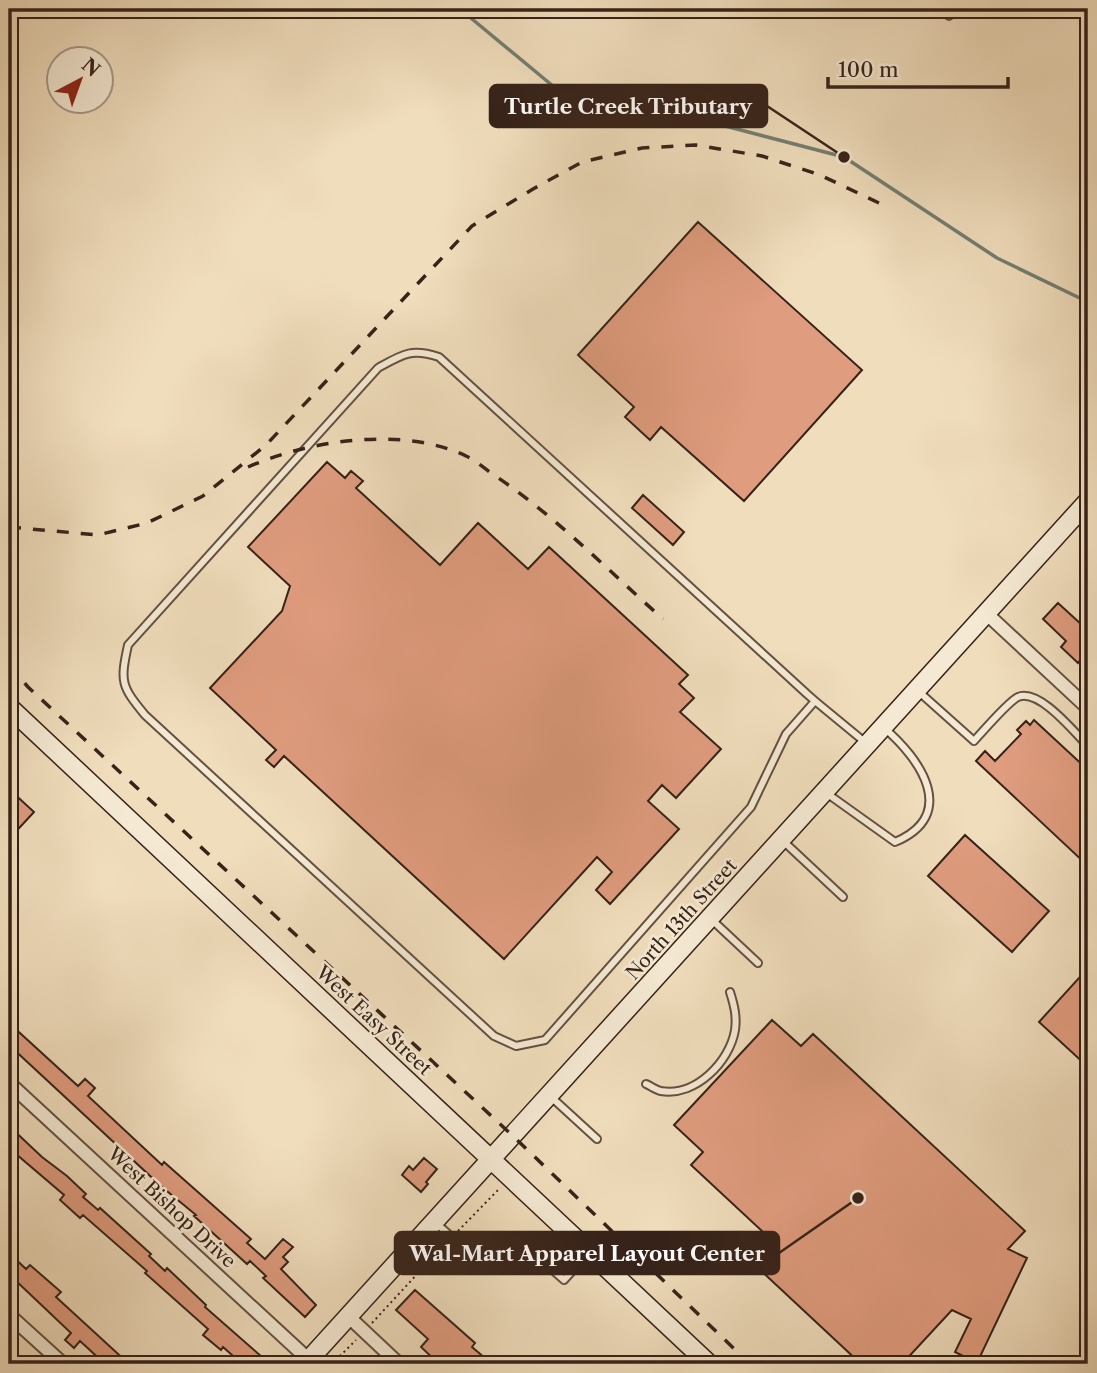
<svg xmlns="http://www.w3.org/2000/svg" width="1097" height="1373" viewBox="0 0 1097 1373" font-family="'Libre Caslon Text',serif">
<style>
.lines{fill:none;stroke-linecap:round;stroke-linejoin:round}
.stream{stroke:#737e71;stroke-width:3.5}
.building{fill:#df9c7e;stroke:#362219;stroke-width:2}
.lane-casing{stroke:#645142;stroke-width:10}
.street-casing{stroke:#645142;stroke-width:16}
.secondary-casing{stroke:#362219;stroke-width:21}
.path{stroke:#362219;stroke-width:2;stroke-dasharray:2 3.5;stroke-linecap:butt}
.lane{stroke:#f5e9d3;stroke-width:6}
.street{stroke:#f5e9d3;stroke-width:12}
.secondary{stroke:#f5e9d3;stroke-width:18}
.rail{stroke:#362219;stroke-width:3.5;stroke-dasharray:12 12;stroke-linecap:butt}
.labels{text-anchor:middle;stroke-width:5;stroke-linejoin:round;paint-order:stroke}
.street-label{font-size:19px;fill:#362219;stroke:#f5e9d3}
.leader{fill:none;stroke:#362219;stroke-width:2.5}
.callout-dot{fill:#362219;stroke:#f5e9d3;stroke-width:2.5}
.callout{fill:#362219;stroke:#362219;stroke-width:2.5}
.callout-label{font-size:21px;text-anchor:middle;font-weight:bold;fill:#fff}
</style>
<rect width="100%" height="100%" fill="#f0ddbc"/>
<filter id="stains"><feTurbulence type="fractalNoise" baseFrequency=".00286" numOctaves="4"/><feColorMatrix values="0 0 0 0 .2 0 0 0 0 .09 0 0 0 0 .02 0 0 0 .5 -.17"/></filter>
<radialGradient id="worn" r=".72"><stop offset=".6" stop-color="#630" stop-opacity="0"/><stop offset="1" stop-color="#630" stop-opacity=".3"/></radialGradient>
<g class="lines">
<!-- stream -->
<path class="stream" d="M 460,9 L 565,96 L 668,111 L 844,157 L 997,258 L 1088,302"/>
</g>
<!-- building -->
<path class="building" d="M 698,222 L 862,370 L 744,501 L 661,427 L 650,440 L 625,417 L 634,407 L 578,355 Z
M 327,462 L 345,478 L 351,471 L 363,481 L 356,488 L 440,565 L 478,523 L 528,569 L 549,547 L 688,675 L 679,684 L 694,698 L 680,712 L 721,749 L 676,798 L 662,785 L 648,801 L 679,829 L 610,904 L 596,890 L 612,872 L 597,857 L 504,959 L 284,756 L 274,767 L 266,760 L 276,750 L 210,688 L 282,611 L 290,586 L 248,547 Z
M 643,495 L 684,532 L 673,545 L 632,508 Z
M 1058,603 L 1082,625 L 1088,618 L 1088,651 L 1078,663 L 1061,647 L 1066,641 L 1043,619 Z
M 1034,720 L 1088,770 L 1088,866 L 976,761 L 985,751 L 995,761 L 1021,734 L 1017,730 L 1026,721 L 1030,725 Z
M 9,789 L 34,812 L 9,839 Z
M 965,835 L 1049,911 L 1012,952 L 928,876 Z
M 1088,968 L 1088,1067 L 1039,1022 Z
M 772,1020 L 801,1046 L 813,1034 L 1025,1231 L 1008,1249 L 1027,1258 L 977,1363 L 955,1352 L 971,1319 L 952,1310 L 902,1364 L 861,1364 L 742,1253 L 762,1231 L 691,1165 L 703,1152 L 674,1125 Z
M 9,1023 L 78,1086 L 85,1079 L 95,1088 L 88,1096 L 162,1165 L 164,1162 L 251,1239 L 247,1243 L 265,1259 L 283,1239 L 293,1247 L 283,1257 L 288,1262 L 281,1269 L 316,1305 L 305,1317 L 263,1278 L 266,1276 L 250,1261 L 247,1264 L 225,1244 L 194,1216 L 196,1215 L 162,1187 L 9,1045 Z
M 9,1126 L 42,1157 L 67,1176 L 86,1194 L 83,1197 L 98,1210 L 100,1208 L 151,1254 L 149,1256 L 165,1271 L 167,1268 L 206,1305 L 205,1307 L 270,1364 L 242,1364 L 223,1347 L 221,1350 L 203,1335 L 208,1329 L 145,1273 L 147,1271 L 83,1215 L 80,1218 L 60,1200 L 64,1195 L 9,1148 Z
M 424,1158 L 437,1169 L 426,1182 L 428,1184 L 421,1192 L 402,1175 L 409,1166 L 413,1170 Z
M 9,1253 L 26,1269 L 30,1265 L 61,1292 L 56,1297 L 129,1364 L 105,1364 L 80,1341 L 74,1348 L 65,1340 L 71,1333 L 14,1279 L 9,1285 Z
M 415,1290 L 475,1343 L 472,1347 L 492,1364 L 439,1364 L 421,1347 L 428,1339 L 396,1310 Z"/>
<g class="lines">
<defs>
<path id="lane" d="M 949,16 L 956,9
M 918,691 L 974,741 C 983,731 1009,701 1018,697 C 1039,688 1074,732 1088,746
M 815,701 L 786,734 L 751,807 L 545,1040 L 516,1046 L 494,1036 L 145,715 C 121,686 120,682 128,645 L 378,368 C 403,354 411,348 439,357 L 807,694 L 815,701 L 866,743
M 825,792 L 895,842 C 959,815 921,759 883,727
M 782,840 L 843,897
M 711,919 L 758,963
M 646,1084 C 651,1086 656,1090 661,1091 C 696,1097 730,1061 735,1030 C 737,1016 734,1005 730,992
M 550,1096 L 597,1139
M 436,1223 L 485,1267 L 514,1236 L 564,1280 L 589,1253"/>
<path id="street" d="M 987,614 L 1088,708
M 9,1083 L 309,1360
M 9,1315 L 63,1364
M 349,1317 L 399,1364"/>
<path id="secondary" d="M 9,707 L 709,1364
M 305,1364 L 1088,501"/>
</defs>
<!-- lane casing -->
<use href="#lane" class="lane-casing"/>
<!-- street casing -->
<use href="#street" class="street-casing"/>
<!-- secondary casing -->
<use href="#secondary" class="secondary-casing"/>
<!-- path -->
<path class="path" d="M 9,686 L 18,695
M 458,1231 L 500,1188
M 372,1323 L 444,1245
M 724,1358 L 731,1364
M 332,1364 L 356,1340"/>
<!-- lane -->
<use href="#lane" class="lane"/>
<!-- street -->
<use href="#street" class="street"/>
<!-- secondary -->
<use href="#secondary" class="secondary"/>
<!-- rail -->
<path class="rail" d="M 248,467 C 310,440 403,426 466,456 C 477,461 487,471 497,477 C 557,518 609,571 663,619
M 9,527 L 98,535 L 147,523 L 203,496 L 266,445 L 472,226 L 533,189 L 582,162 L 642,148 L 696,145 L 762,156 L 820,175 L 879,203
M 9,665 L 28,687 L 513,1136 L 750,1364"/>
</g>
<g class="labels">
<!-- street labels -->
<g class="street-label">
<text transform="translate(681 919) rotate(-48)" y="7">North 13th Street</text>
<text transform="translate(374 1020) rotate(43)" y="7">West Easy Street</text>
<text transform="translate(172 1207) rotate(43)" y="7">West Bishop Drive</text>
</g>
</g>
<!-- callouts -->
<path class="leader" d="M844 157L767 106M858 1198L779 1253"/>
<g class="callout-dot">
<circle cx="844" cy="157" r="7"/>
<circle cx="858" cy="1198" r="7"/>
</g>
<g class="callout">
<rect x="490" y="85" width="277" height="42" rx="7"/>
<rect x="395" y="1232" width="384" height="42" rx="7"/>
</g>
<g class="callout-label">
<text x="628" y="114">Turtle Creek Tributary</text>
<text x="587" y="1261">Wal-Mart Apparel Layout Center</text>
</g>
<!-- margin -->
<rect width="1097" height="1373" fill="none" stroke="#f0ddbc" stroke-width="35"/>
<rect x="10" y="10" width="1076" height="1352" fill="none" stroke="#362219" stroke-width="3.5"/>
<rect x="18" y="18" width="1062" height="1338" fill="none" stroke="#362219" stroke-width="2"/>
<!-- north arrow -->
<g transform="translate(80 80) rotate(41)"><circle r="33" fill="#f5e9d3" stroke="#a99989" stroke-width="2"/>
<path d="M0-5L12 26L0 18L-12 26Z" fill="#8f2418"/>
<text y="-10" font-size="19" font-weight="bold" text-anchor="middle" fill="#362219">N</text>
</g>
<!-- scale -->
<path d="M828 77v10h180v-10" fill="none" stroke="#362219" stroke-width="3.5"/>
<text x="838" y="77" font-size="21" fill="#362219" stroke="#f5e9d3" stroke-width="5" paint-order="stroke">100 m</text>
<rect width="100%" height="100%" filter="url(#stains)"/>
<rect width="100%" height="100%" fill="url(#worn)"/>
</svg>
